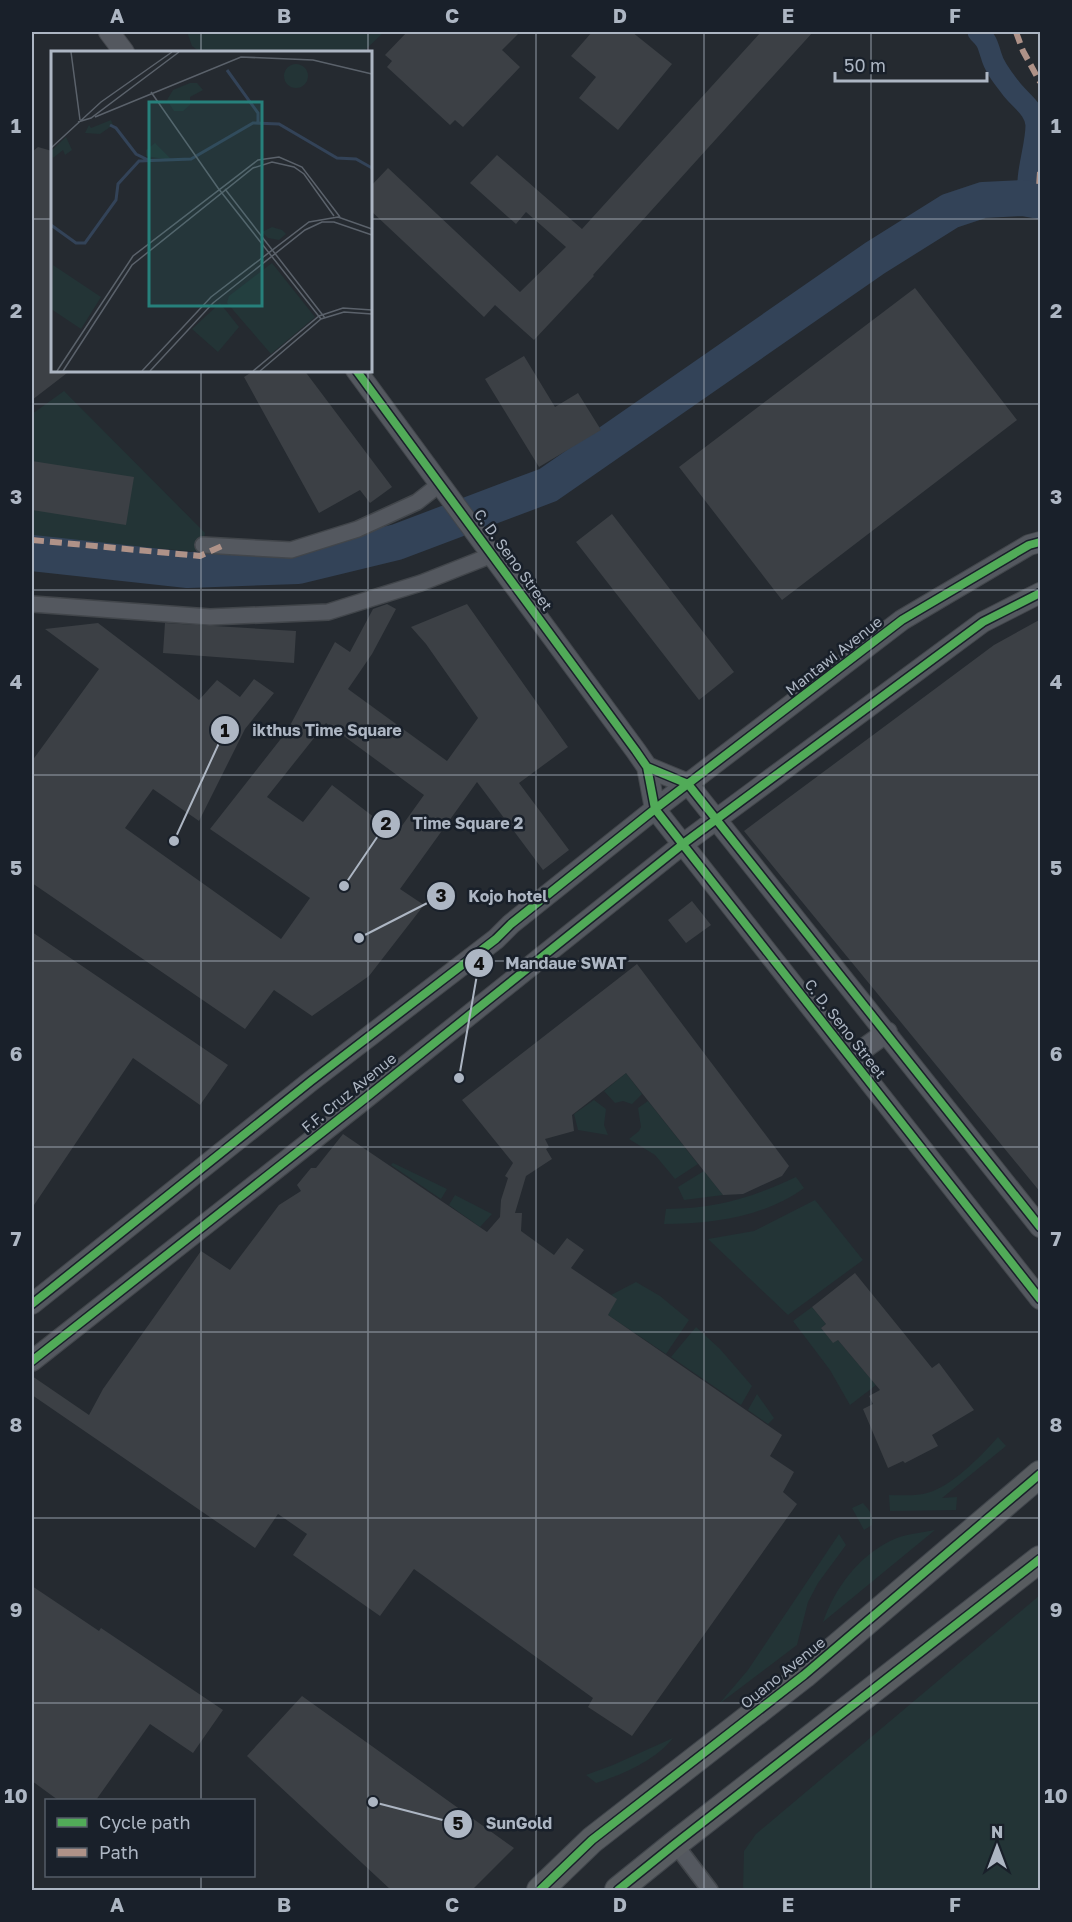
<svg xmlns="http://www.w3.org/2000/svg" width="1072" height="1922" viewBox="0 0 1072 1922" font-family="'Golos Text',sans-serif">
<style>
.green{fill:#233436}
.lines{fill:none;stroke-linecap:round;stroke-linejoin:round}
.canal{stroke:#334358;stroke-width:21}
.river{stroke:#334358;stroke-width:36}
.building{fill:#3c4045;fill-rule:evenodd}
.minor-casing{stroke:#42464b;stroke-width:18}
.tertiary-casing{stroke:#42464b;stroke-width:22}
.trunk-casing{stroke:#41464c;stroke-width:28}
.minor{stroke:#54585f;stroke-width:15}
.tertiary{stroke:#54585f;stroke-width:20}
.trunk{stroke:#585c60;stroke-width:26}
.quiet{stroke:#af9288;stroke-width:6;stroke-dasharray:12 6;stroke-linecap:butt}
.cycleway-casing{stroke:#19202a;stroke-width:11}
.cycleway{stroke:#51ab58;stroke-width:8}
.grid{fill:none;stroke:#adb6c3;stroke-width:1.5;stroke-opacity:0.55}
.labels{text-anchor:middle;stroke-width:5;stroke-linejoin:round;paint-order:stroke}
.street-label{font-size:15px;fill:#adb6c3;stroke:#19202a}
.inset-river{fill:none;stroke:#334358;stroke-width:3}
.inset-road{fill:none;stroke:#5b626b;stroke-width:1.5}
.view{fill:#27807b;fill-opacity:0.15;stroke:#27807b;stroke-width:3}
.inset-edge{fill:none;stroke:#adb6c3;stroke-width:3}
.leader{fill:none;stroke:#adb6c3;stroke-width:2}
.callout-dot{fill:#adb6c3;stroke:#19202a;stroke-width:2}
.mark-label{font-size:18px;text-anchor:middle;font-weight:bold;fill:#111}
.callout-label{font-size:16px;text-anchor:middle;font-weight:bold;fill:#adb6c3;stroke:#19202a;stroke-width:5;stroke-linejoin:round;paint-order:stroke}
.neatline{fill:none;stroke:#adb6c3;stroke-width:2}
.grid-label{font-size:20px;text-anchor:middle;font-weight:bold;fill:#adb6c3}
</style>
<rect width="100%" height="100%" fill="#252a30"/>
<!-- green -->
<path class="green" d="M 187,32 L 384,32 L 363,52 L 200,52 L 192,46 Z
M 64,391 L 205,533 L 201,552 L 32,538 L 32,414 Z
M 626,1073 L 642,1094 L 632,1104 L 623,1101 L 615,1103 L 604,1091 Z
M 594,1100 L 606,1109 L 604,1125 L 608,1135 L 578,1130 L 574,1114 Z
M 648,1101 L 698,1164 L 675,1179 L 655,1155 L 629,1139 L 639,1131 L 641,1127 L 638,1108 Z
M 393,1163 L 447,1189 L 441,1199 L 391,1165 Z
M 704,1171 L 723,1195 L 684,1200 L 678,1187 Z
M 796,1177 L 804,1188 C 764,1217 713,1224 664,1224 L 666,1209 C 715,1209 752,1198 796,1177 Z
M 455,1195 L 492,1214 L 480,1227 L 449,1205 Z
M 815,1200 L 863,1260 L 788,1315 L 708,1239 L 754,1231 Z
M 636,1282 L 660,1296 L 689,1320 L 666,1354 L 608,1315 L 616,1299 L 611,1295 Z
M 812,1307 L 826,1324 L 821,1328 L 833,1342 L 838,1340 L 876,1385 L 850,1405 L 830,1370 L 793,1321 Z
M 696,1327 L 720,1349 L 752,1386 L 741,1405 L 671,1357 Z
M 757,1394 L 774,1418 L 768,1424 L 748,1410 Z
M 998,1437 L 1006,1446 L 942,1498 L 957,1497 L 956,1510 L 890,1511 L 889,1495 C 900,1495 913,1496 923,1494 C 950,1489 981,1456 998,1437 Z
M 863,1503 C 870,1511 873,1514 872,1525 L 864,1530 L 852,1508 Z
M 935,1530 L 823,1622 C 835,1588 858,1557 890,1541 C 903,1534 921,1533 935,1530 Z
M 839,1534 L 846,1545 L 818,1583 L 808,1602 L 797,1645 L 719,1704 L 748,1670 Z
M 1040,1595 L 1040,1890 L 743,1890 L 744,1851 L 756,1834 Z
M 673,1738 C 656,1760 622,1775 596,1783 L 586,1775 L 613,1765 Z"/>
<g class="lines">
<!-- canal -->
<path class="canal" d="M 978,32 C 988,42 987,43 991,55 C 994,67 1003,78 1010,87 C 1019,100 1035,108 1036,125 C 1036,149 1024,175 1029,199"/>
<!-- river -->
<path class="river" d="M 32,553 L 188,570 L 298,566 L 397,542 L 548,485 L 875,258 L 950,211 L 983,200 L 1023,198 L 1040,201"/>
</g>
<!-- building -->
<path class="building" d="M 407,32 L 520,32 L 502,50 L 520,67 L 463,127 L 455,120 L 450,125 L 387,67 L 392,61 L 385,55 Z
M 592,32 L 632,32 L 672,64 L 618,130 L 579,98 L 596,77 L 571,56 Z
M 761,32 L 813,32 L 593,275 L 594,276 L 534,340 L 495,305 L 484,317 L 370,210 L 370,187 L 388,168 L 520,292 L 566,247 L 526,212 L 516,224 L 470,183 L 497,155 L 582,229 Z
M 38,147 L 52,151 L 52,370 L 71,370 L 32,400 L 32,152 Z
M 915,288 L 1017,420 L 782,600 L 679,467 Z
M 524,356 L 555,407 L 578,393 L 601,430 L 539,467 L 485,379 Z
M 255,370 L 304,370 L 392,487 L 370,503 L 360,490 L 319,513 L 244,377 Z
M 32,461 L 134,477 L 126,525 L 32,510 Z
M 612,514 L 734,672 L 699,700 L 576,542 Z
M 387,604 L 396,609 L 372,654 L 348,689 L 447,761 L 478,718 L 426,644 L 411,627 L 467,604 L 568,747 L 519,783 L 569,850 L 543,870 L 477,782 L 400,889 L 424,905 L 369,976 L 312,1016 L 274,990 L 245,1029 L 32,883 L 32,761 L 99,669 L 45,629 L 98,623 L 199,700 L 217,680 L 240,697 L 254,679 L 274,693 L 245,729 L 199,821 L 153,789 L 125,828 L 281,939 L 310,898 L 210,829 L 287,731 L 335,642 L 350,652 L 373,609 ZM 326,723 L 424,795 L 396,834 L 332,785 L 303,822 L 267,797 Z
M 1041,619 L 1041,1193 L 744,831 L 994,645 Z
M 165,623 L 296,631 L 294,663 L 163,653 Z
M 692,901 L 711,925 L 686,943 L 668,920 Z
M 32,932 L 228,1065 L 200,1105 L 133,1058 L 32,1208 Z
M 637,964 L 789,1166 L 782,1176 L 743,1194 L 723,1195 L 626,1073 L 572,1115 L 574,1131 L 545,1139 L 549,1147 L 546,1149 L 552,1159 L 526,1176 L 515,1213 L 522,1213 L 521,1231 L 554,1255 L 567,1238 L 584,1250 L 571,1268 L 617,1299 L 608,1315 L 782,1435 L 770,1456 L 794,1472 L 783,1492 L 797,1504 L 632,1736 L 588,1707 L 593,1698 L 414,1569 L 380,1616 L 293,1555 L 307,1534 L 278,1514 L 255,1548 L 32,1395 L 32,1376 L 89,1415 L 103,1389 L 201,1251 L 230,1270 L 279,1205 L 301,1191 L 297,1185 L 311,1168 L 316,1168 L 343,1134 L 487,1232 L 500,1217 L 501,1200 L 508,1178 L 505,1176 L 513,1163 L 462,1100 Z
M 855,1273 L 932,1368 L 939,1363 L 974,1410 L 932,1435 L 938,1446 L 905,1463 L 903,1461 L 888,1468 L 863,1409 L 873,1404 L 869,1396 L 880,1390 L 838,1340 L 833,1343 L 821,1328 L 826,1324 L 812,1307 Z
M 32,1586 L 99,1631 L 101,1628 L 223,1710 L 193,1753 L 150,1724 L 96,1800 L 58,1800 L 32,1781 Z
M 302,1696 L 514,1848 L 472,1890 L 391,1890 L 247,1756 Z"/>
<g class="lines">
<defs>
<path id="minor" d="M 203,545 L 291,550 L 358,529 L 417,502 L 440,484
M 32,604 L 210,617 L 328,612 L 421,583 L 492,555
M 675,1844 L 710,1890"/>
<path id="tertiary" d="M 109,32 L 124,52
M 356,370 L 636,751 L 647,767 L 655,809 L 1040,1299
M 647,767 L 688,784 L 1040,1227
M 851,1058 L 887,1032
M 32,1304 L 311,1081 L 496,939 L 511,924 L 655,809 L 902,620 L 1029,545 L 1040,542
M 32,1361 L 357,1105 L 683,844 L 983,622 L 1040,593"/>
<path id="trunk" d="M 540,1890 L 592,1840 L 804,1675 L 1040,1474
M 618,1890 L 675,1844 L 1040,1559"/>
</defs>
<!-- minor casing -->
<use href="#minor" class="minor-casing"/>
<!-- tertiary casing -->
<use href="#tertiary" class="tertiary-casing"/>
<!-- trunk casing -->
<use href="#trunk" class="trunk-casing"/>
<!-- minor -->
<use href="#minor" class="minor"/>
<!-- tertiary -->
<use href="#tertiary" class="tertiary"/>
<!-- trunk -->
<use href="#trunk" class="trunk"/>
<!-- quiet -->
<path class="quiet" d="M 1016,32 L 1023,51 L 1040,82
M 1040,172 L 1039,187 L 1040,188
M 32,540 L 200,556 L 222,546"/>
<defs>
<path id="cycleway" d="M 356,370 L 636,751 L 647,767 L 655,809 L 1040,1299
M 647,767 L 688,784 L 1040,1227
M 32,1304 L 311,1081 L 496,939 L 511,924 L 655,809 L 902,620 L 1029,545 L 1040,542
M 32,1361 L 357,1105 L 683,844 L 983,622 L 1040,593
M 540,1890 L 592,1840 L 804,1675 L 1040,1474
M 618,1890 L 675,1844 L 1040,1559"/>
</defs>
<!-- cycleway casing -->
<use href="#cycleway" class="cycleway-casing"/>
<!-- cycleway -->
<use href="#cycleway" class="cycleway"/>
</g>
<!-- grid -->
<path class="grid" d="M 201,32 L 201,52M 368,32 L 368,52M 536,32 L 536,1890M 704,32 L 704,1890M 871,32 L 871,1890M 32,219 L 52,219M 370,219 L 1040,219M 201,370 L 201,1800M 368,370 L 368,1890M 32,404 L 1040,404M 32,590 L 1040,590M 32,775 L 1040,775M 32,961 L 1040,961M 32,1147 L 1040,1147M 32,1332 L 1040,1332M 32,1518 L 1040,1518M 32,1703 L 1040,1703M 201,1876 L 201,1890"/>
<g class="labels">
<!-- street labels -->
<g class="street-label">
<text transform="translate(513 560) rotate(54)" y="5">C. D. Seno Street</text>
<text transform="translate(834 656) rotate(-38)" y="5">Mantawi Avenue</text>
<text transform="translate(845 1029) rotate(52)" y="5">C. D. Seno Street</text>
<text transform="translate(349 1093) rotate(-39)" y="5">F.F. Cruz Avenue</text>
<text transform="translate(783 1673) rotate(-39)" y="5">Ouano Avenue</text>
</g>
</g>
<!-- overview -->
<g transform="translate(51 51)">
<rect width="321" height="321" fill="#252a30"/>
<path d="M233 25a12 12 0 1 1 24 0a12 12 0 1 1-24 0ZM 139,32 L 146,32 L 152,39 L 139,46 L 139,54 L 132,60 L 123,60 L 116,49 L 122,39 ZM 60,69 L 62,74 L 49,83 L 34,82 L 38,74 L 40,77 ZM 15,86 L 21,99 L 14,104 L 12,99 L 2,107 L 0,100 ZM 104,92 L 119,107 L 119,109 L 95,105 L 95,99 ZM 221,176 L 231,179 L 235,183 L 228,189 L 217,187 L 211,181 ZM 221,212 L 264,266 L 220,303 L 176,252 L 178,245 ZM 2,214 L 50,246 L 30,278 L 0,258 ZM 169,252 L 188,276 L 167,301 L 141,278 Z" fill="#233436"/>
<path class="inset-river" d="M 176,19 L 207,62 L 207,72M 59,74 L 65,77 L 85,103 L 97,109M 0,174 L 25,192 L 34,192 L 65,149 L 67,133 L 88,110 L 140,108 L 202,72 L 228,73 L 286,107 L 305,108 L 321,117"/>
<path class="inset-road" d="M 20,1 L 29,69M 100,41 L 167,137 L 270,268M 44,66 L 190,6 L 262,9 L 321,23M 27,71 L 40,67 L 128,1M 0,97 L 50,51 L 121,1M 174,138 L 274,267M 6,320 L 82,205 L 207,109 L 228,106 L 251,116 L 289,166M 12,320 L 81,214 L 202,117 L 221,111 L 243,116 L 253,123 L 283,165M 91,320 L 160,246 L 258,171 L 287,166 L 321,178M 99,320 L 162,252 L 254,179 L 271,171 L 283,171 L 321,184M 202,320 L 268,265 L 292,257 L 321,259M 209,320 L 270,268 L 293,261 L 321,263"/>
<path class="view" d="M 98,51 L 211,51 L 211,255 L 98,255 Z"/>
<rect width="321" height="321" class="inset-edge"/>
</g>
<!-- callouts -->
<path class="leader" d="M174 841L225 730M344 886L386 824M359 938L441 896M459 1078L479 963M373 1802L458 1824"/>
<g class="callout-dot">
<circle cx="174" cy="841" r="6"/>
<circle cx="344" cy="886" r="6"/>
<circle cx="359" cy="938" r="6"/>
<circle cx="459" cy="1078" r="6"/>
<circle cx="373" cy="1802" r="6"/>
<circle cx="225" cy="730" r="15"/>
<circle cx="386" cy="824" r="15"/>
<circle cx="441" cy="896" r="15"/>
<circle cx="479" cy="963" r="15"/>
<circle cx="458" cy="1824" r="15"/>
</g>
<g class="mark-label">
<text x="225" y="737">1</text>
<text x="386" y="830">2</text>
<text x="441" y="902">3</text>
<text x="479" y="970">4</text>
<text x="458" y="1830">5</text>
</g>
<g class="callout-label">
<text x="327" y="736">ikthus Time Square</text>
<text x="468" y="829">Time Square 2</text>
<text x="508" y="902">Kojo hotel</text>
<text x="566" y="969">Mandaue SWAT</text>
<text x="519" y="1829">SunGold</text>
</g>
<!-- border -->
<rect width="1072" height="1922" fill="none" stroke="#19202a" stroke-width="66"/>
<!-- legend -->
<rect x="45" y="1799" width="210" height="78" fill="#19202a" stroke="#545c67" stroke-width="1.5"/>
<rect x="57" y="1818" width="30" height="9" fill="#51ab58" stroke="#545c67" stroke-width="1.5"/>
<text x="99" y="1829" font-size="18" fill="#adb6c3">Cycle path</text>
<rect x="57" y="1848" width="30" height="9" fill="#af9288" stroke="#545c67" stroke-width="1.5"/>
<text x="99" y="1859" font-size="18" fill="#adb6c3">Path</text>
<!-- north arrow -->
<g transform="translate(997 1847)" stroke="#19202a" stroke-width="4.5" paint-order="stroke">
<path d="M0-4.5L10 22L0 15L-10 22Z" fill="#adb6c3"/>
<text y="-9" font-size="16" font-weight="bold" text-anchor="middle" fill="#adb6c3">N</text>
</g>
<!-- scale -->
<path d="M835 72v9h152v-9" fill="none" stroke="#adb6c3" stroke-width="3"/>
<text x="844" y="72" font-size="18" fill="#adb6c3" stroke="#19202a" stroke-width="4.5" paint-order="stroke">50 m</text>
<rect x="33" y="33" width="1006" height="1856" class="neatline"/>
<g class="grid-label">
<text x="117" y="23">A</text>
<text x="284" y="23">B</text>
<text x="452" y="23">C</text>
<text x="620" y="23">D</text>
<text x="788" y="23">E</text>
<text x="955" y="23">F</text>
<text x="16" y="133">1</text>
<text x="1056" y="133">1</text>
<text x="16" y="318">2</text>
<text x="1056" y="318">2</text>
<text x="16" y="504">3</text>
<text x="1056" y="504">3</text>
<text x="16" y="689">4</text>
<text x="1056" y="689">4</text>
<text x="16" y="875">5</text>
<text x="1056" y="875">5</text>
<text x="16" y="1061">6</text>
<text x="1056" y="1061">6</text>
<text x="16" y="1246">7</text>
<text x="1056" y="1246">7</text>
<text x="16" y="1432">8</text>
<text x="1056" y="1432">8</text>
<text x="16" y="1617">9</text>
<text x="1056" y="1617">9</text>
<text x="16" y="1803">10</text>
<text x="1056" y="1803">10</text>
<text x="117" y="1912">A</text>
<text x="284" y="1912">B</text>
<text x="452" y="1912">C</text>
<text x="620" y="1912">D</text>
<text x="788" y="1912">E</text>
<text x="955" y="1912">F</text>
</g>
</svg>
